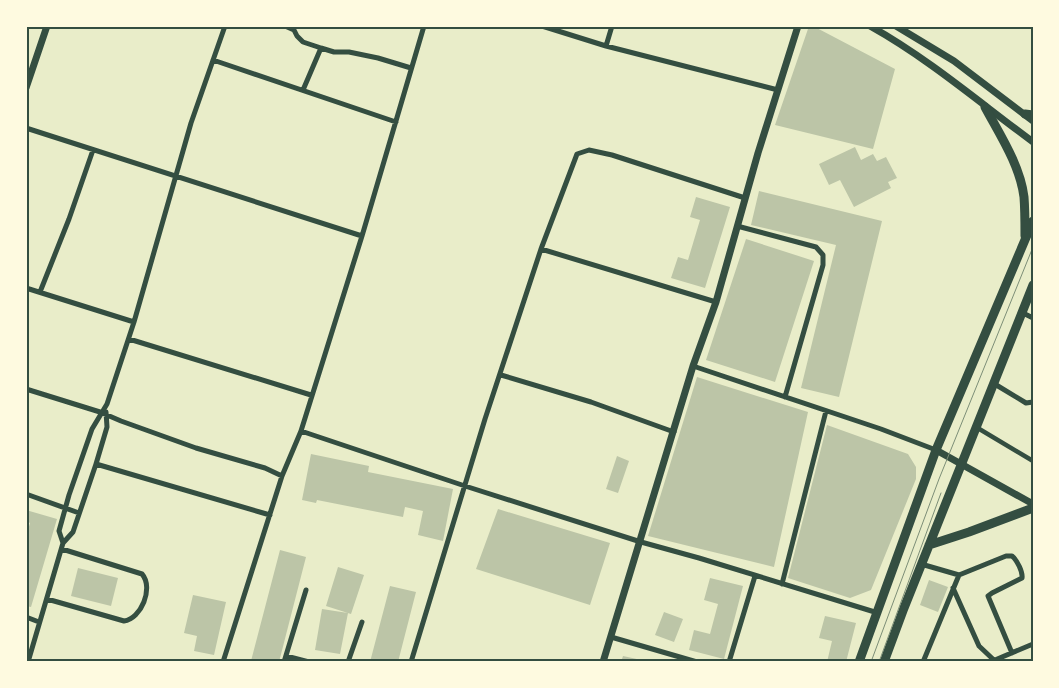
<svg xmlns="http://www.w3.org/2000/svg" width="1059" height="688" viewBox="0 0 1059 688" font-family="'PT Sans Narrow',sans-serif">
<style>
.building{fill:#bcc5a7}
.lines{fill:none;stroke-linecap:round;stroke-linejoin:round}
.pedestrian{stroke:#344e41;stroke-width:4.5}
.minor{stroke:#344e41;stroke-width:5}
.tertiary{stroke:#344e41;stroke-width:7}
.primary{stroke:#344e41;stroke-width:9}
.tram{stroke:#7c8e77;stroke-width:1}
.neatline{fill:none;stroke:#344e41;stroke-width:2}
</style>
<rect width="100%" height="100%" fill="#e9edc9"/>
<!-- building -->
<path class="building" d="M 809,26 L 813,26 L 895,69 L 873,149 L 775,125 Z
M 855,147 L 861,160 L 873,154 L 877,161 L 886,157 L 897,178 L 888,182 L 891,188 L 854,207 L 840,180 L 829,185 L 819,164 Z
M 759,191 L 882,221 L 839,397 L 801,388 L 836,245 L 751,225 Z
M 696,197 L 730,207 L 705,288 L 671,278 L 678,257 L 688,260 L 700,220 L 690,217 Z
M 746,239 L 814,261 L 775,382 L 706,360 Z
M 697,377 L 808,412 L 774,567 L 648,536 Z
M 827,425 L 908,454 L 916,467 L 916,479 L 871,590 L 850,598 L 788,578 Z
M 311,454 L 369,466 L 368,472 L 453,489 L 443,541 L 418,535 L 423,511 L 405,507 L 403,517 L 317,500 L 316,503 L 302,500 Z
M 617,456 L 629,461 L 618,493 L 606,489 Z
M 498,509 L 610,543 L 590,605 L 476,569 Z
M 26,510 L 57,519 L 31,607 L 26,606 L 26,537 L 30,523 L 26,521 Z
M 280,550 L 306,557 L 279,662 L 256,662 L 251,661 Z
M 338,567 L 364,575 L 351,614 L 326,606 Z
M 78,568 L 118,578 L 111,606 L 71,596 Z
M 710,578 L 743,586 L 724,659 L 689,650 L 694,630 L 710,634 L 718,604 L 704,600 Z
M 929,580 L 948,587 L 938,612 L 920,605 Z
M 390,586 L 416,592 L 398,662 L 370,662 Z
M 193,595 L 226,602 L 214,655 L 194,651 L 197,636 L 184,633 Z
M 322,609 L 348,613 L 340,654 L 315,650 Z
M 664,612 L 683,619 L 674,642 L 655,635 Z
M 825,616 L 856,623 L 846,662 L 827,662 L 832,641 L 819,638 Z
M 623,656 L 646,661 L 646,662 L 621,662 Z"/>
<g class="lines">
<!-- pedestrian -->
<path class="pedestrian" d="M 976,427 L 1033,461"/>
<!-- minor -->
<path class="minor" d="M 285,26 L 294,30 L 297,36 L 303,42 L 321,48 L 334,52 L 349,52 L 378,58 L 411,68
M 542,26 L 606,46 L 778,90
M 606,46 L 612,26
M 213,60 L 396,122
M 303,90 L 321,48
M 26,128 L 362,236
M 737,226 L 816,247 L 823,255 L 823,265 L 785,397
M 541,249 L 716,302
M 26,288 L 134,322
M 40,292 L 69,219 L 93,150
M 1021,312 L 1033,318
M 129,339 L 311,395
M 693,366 L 881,429 L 936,450
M 501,375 L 591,402 L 674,432
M 993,383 L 1026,403 L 1033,402
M 26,389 L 100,412 L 121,421 L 196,448 L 265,468 L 282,476
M 301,431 L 465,486 L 641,542 L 699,558 L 878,613
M 96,464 L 270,515
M 26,494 L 79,513
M 63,543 L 59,531 L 69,495 L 92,429 L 107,404 L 134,322 L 191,123 L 225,26
M 921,564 L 959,575 L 923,662
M 959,575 L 1006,556 L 1012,556 C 1017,560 1023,572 1022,578 L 992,593 L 988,596 L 1012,653
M 782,584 L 826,411
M 953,588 L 979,646 L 996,662
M 47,599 L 124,621 C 141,619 154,588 142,574 L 62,549
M 26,617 L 39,622
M 611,637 L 697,662
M 286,656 L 309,662
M 995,660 L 1033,644
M 28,662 L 63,543 L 73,532 L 96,464 L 107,427 L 106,412
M 223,662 L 282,476 L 301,431 L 362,236 L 424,26
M 284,662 L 306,590
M 348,662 L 362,622
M 411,662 L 485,419 L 541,249 L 577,154 L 589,150 L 612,155 L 745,198
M 729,662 L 755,576"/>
<!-- tertiary -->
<path class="tertiary" d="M 870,26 C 929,59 979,102 1033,142
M 896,26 L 954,61 L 1033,121
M 26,88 L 47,26
M 936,450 L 1033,504
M 603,662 L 693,366 L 716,302 L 758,153 L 798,26"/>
<!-- primary -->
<path class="primary" d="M 985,107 C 1000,135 1020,165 1024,197 C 1025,210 1025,223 1025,236
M 1025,114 L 1033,115
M 929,545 L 969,532 L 1033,508
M 859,662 L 936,450 L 1033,221
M 884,662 L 904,608 L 1033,285"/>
<!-- tram -->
<path class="tram" d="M 871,662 L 939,479 L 1033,247
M 879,662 L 941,493"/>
</g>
<!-- border -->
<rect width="1059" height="688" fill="none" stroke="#fefae0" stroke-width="55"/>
<rect x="28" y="28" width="1004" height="632" class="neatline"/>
</svg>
